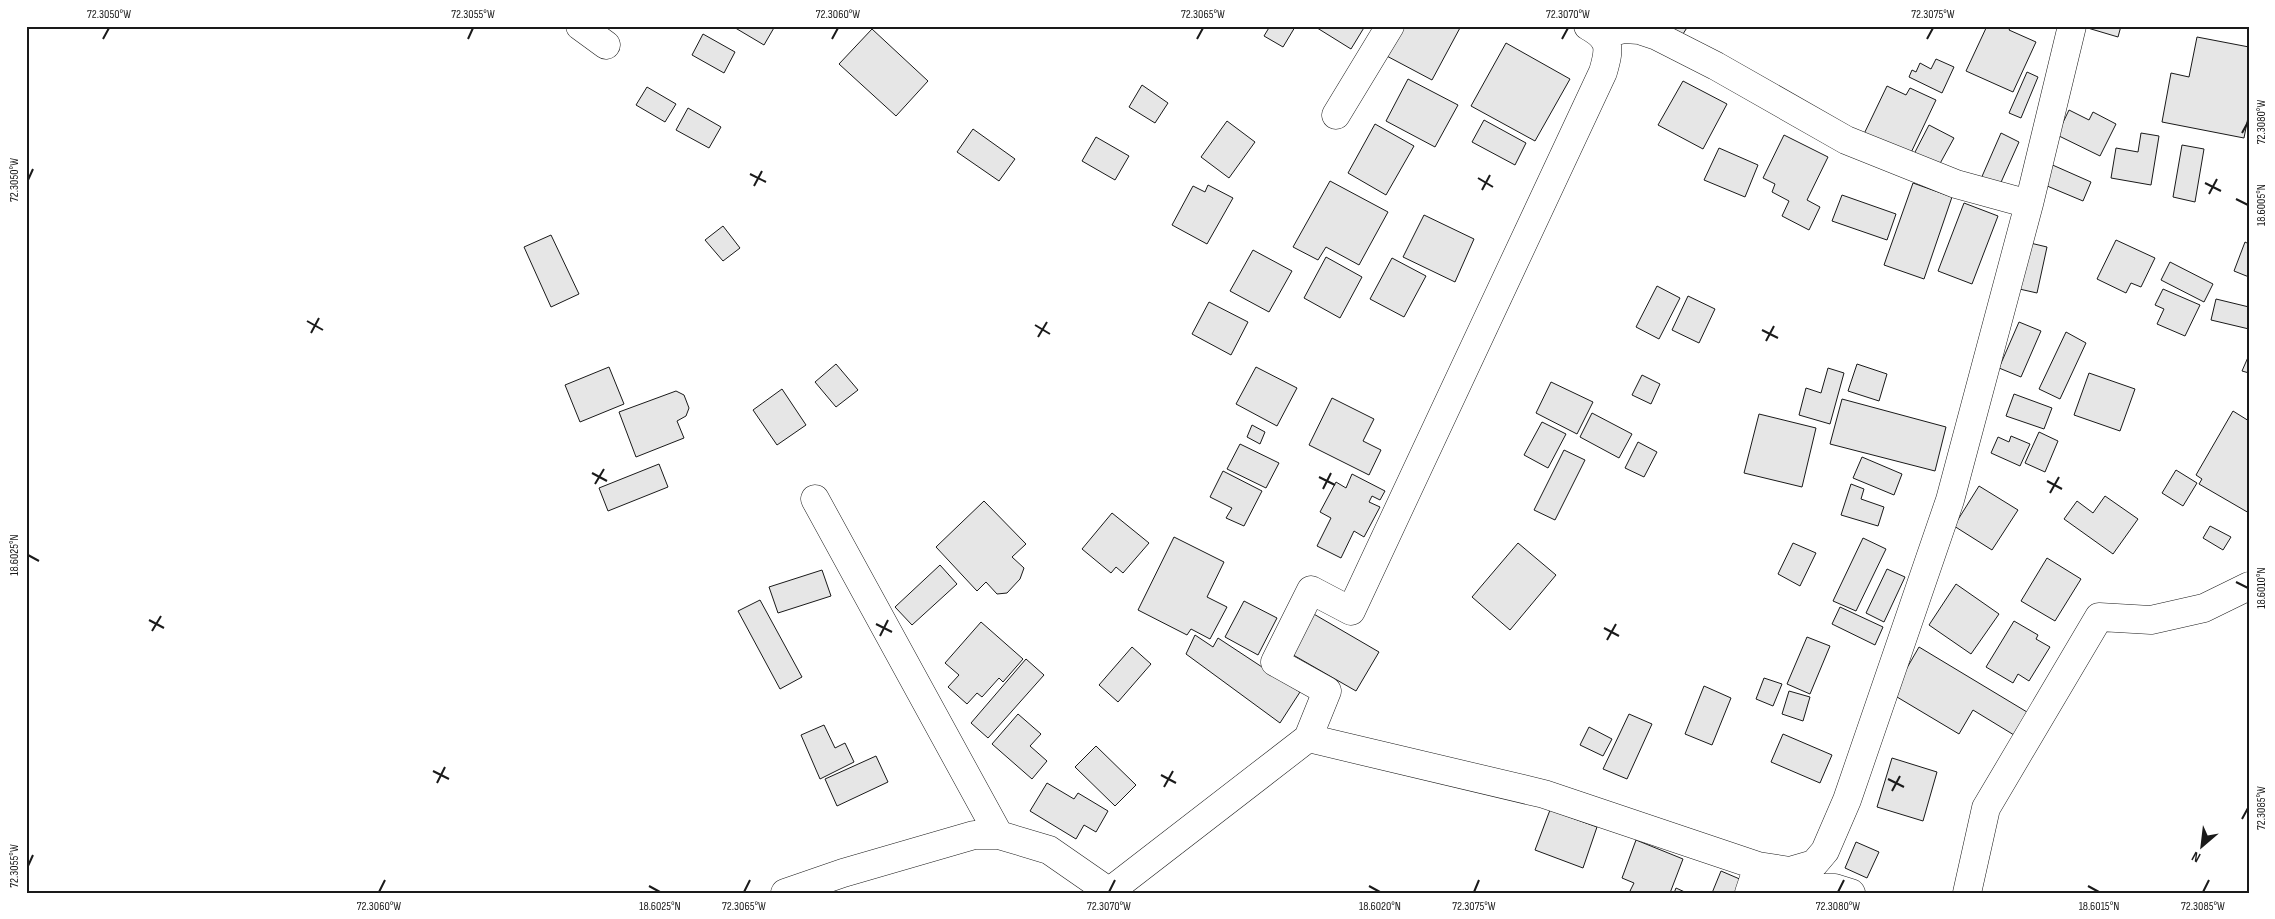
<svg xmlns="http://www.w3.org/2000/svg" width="2275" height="919" viewBox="0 0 2275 919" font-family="'Sofia Sans Condensed',sans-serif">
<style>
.building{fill:#e6e6e6;stroke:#1a1a1a}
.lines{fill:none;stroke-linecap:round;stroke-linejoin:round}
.minor-casing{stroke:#1a1a1a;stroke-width:29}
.minor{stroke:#fff;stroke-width:28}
.ticks{fill:none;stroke:#1a1a1a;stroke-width:2}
.neatline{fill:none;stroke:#1a1a1a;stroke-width:2}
.ticks-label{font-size:12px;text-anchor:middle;fill:#1a1a1a}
</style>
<rect width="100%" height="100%" fill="#fff"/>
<!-- building -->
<path class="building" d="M 732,26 L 775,26 L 764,45 Z
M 1270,26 L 1295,27 L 1283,47 L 1264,36 Z
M 1314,26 L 1365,26 L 1351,49 Z
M 1398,26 L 1461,26 L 1432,80 L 1383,54 Z
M 1668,26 L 1688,26 L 1683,34 Z
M 1987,26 L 2011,26 L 2009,30 L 2036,42 L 2013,92 L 1966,71 Z
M 2081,26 L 2121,26 L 2118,37 Z
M 872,29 L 928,81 L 896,116 L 839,64 Z
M 703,34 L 735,52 L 724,73 L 692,55 Z
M 2197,37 L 2249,47 L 2249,112 L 2244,138 L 2162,122 L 2171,73 L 2189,77 Z
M 1506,43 L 1570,79 L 1535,141 L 1471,106 Z
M 1936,59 L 1954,67 L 1942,93 L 1909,77 L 1912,70 L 1916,72 L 1920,63 L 1931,69 Z
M 2027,72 L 2038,77 L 2021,118 L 2009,113 Z
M 1408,79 L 1458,105 L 1435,147 L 1386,121 Z
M 1683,81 L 1727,104 L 1703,149 L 1658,125 Z
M 1142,85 L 1168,103 L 1155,123 L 1129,107 Z
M 1887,86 L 1906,95 L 1910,88 L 1936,100 L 1908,159 L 1863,136 Z
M 647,87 L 676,104 L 665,122 L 636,105 Z
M 688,108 L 721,127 L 709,148 L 676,130 Z
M 2069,110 L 2089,120 L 2093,112 L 2116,124 L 2100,156 L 2057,135 Z
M 1484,120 L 1526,143 L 1515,165 L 1472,142 Z
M 1227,121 L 1255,142 L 1229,178 L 1201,157 Z
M 1375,124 L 1414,146 L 1386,195 L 1348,173 Z
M 1929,125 L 1954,138 L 1937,169 L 1913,156 Z
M 973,129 L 1015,159 L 999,181 L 957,152 Z
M 2001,133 L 2019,142 L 1998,189 L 1980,181 Z
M 2141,133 L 2159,136 L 2151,185 L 2111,178 L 2116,148 L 2138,152 Z
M 1784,135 L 1828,157 L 1807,200 L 1820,207 L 1809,230 L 1782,216 L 1789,201 L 1772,192 L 1775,184 L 1763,178 Z
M 1096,137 L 1129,156 L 1115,180 L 1082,161 Z
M 2182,145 L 2204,149 L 2195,202 L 2173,197 Z
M 1719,148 L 1758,165 L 1745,197 L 1704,180 Z
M 2048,163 L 2091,182 L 2083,201 L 2040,183 Z
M 1330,181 L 1388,212 L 1359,265 L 1326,247 L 1318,260 L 1293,247 Z
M 1913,183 L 1952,197 L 1924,279 L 1884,265 Z
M 1208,185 L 1233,198 L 1207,244 L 1172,225 L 1193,186 L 1205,192 Z
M 1842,195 L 1896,214 L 1887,240 L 1832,221 Z
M 1964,203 L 1998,216 L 1972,284 L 1938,271 Z
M 1424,215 L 1474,239 L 1455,282 L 1403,257 Z
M 723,226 L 740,248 L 723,261 L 705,240 Z
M 551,235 L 579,294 L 551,307 L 524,247 Z
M 2116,240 L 2155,258 L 2141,287 L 2131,283 L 2126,293 L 2097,279 Z
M 2026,242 L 2047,247 L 2037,293 L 2015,288 Z
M 2245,242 L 2249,244 L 2249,277 L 2234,271 Z
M 1253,250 L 1292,271 L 1269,312 L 1230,291 Z
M 1326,257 L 1362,277 L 1340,318 L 1304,298 Z
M 1392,258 L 1426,276 L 1404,317 L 1370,299 Z
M 2170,262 L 2213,284 L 2204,302 L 2161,280 Z
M 1657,286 L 1680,298 L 1659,339 L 1636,327 Z
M 2163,289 L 2200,305 L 2185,336 L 2157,324 L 2164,309 L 2155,305 Z
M 1688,296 L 1715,309 L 1699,343 L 1672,330 Z
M 2216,299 L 2249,307 L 2249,329 L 2211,320 Z
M 1209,302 L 1248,322 L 1231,355 L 1192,334 Z
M 2019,322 L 2041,331 L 2021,377 L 1999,368 Z
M 2066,332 L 2086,343 L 2060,399 L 2039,389 Z
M 2249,355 L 2249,373 L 2242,371 Z
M 836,364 L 858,390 L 836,407 L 815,382 Z
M 1857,364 L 1887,374 L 1879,401 L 1848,391 Z
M 609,367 L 624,404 L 580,422 L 565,385 Z
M 1256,367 L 1297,388 L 1277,426 L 1236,404 Z
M 1828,368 L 1844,373 L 1830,424 L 1799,415 L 1806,388 L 1821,393 Z
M 2089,373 L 2135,389 L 2120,431 L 2074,415 Z
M 1642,375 L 1660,384 L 1651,404 L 1632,395 Z
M 1551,382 L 1593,402 L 1577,434 L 1536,413 Z
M 782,389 L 806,425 L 777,445 L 753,410 Z
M 676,391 L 684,395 L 689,408 L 686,416 L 677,421 L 684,438 L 636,457 L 619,412 Z
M 2014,394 L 2052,408 L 2044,429 L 2006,416 Z
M 1332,398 L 1374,419 L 1363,441 L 1381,450 L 1369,475 L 1309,445 Z
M 1842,399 L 1946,427 L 1935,471 L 1830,444 Z
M 2233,411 L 2249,421 L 2249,513 L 2199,484 L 2202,479 L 2196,475 Z
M 1592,413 L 1632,434 L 1619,458 L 1580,437 Z
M 1759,414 L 1816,428 L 1802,487 L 1744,473 Z
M 1542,422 L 1566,434 L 1548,468 L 1524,455 Z
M 1252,425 L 1265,432 L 1260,444 L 1247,437 Z
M 2039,432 L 2058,441 L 2045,472 L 2025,463 Z
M 2011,436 L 2030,444 L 2020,466 L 1991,453 L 1998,437 L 2009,442 Z
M 1638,442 L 1657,452 L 1644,477 L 1625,468 Z
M 1240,444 L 1279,463 L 1266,488 L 1227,469 Z
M 1564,450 L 1585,460 L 1555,520 L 1534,510 Z
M 1862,457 L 1902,474 L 1894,495 L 1853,478 Z
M 659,464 L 668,487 L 608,511 L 599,488 Z
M 2176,470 L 2197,483 L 2183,506 L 2162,493 Z
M 1223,471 L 1262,491 L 1244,526 L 1226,518 L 1232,508 L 1210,497 Z
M 1352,474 L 1385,491 L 1380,500 L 1372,496 L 1369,502 L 1380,507 L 1364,537 L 1354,531 L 1341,558 L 1317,546 L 1331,518 L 1320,512 L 1336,482 L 1346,488 Z
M 1851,484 L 1864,489 L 1861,499 L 1884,507 L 1878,526 L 1841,515 Z
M 1979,486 L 2018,510 L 1992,550 L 1954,526 Z
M 2105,496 L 2138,519 L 2113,554 L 2064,519 L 2077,501 L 2093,513 Z
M 984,501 L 1026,544 L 1012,557 L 1024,568 L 1020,579 L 1007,593 L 997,594 L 986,582 L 977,591 L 936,547 Z
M 1112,513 L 1149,543 L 1123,573 L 1116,567 L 1111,573 L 1082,549 Z
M 2210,526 L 2231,537 L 2223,550 L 2203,538 Z
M 1174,537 L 1224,562 L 1207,597 L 1227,607 L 1210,639 L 1191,629 L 1187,635 L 1138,610 Z
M 1863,538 L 1886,549 L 1856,611 L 1833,601 Z
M 1518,543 L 1556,575 L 1510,630 L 1472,597 Z
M 1793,543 L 1816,553 L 1800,586 L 1778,574 Z
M 2047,558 L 2081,579 L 2055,621 L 2021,601 Z
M 940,565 L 957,584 L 912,625 L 895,607 Z
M 1887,569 L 1905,577 L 1884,622 L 1866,613 Z
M 822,570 L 831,596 L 778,613 L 769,587 Z
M 1956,584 L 1999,614 L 1971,654 L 1929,625 Z
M 760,600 L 802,677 L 780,689 L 738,611 Z
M 1244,601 L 1277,618 L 1258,655 L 1225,637 Z
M 1840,607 L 1883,627 L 1875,645 L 1832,624 Z
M 1312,613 L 1379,652 L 1356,691 L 1288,652 Z
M 2014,621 L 2038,635 L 2036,639 L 2050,647 L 2029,681 L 2018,674 L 2013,683 L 1986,667 Z
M 981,622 L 1023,659 L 1003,682 L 999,678 L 982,697 L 977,693 L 967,704 L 948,687 L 959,675 L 945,663 Z
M 1195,635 L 1213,647 L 1218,638 L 1300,692 L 1280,723 L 1186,654 Z
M 1807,637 L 1830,646 L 1810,694 L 1787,684 Z
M 1132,647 L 1151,664 L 1118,702 L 1099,685 Z
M 1919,647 L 2027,712 L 2014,735 L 1973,710 L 1959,734 L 1892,694 Z
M 1026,659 L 1044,675 L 988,738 L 971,723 Z
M 1764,678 L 1782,684 L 1773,706 L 1756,699 Z
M 1704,686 L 1731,698 L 1712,745 L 1685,734 Z
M 1789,691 L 1810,697 L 1803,721 L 1782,714 Z
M 1018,714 L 1041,734 L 1030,746 L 1047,761 L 1032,779 L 992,744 Z
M 1629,714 L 1652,724 L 1627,779 L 1603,769 Z
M 824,725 L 835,748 L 845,743 L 854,762 L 820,779 L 801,735 Z
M 1589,727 L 1612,739 L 1603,756 L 1580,745 Z
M 1783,734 L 1832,755 L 1820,783 L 1771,762 Z
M 1096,746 L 1136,785 L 1115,806 L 1075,767 Z
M 876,756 L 888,782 L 837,806 L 825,779 Z
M 1892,758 L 1937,772 L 1923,821 L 1877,807 Z
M 1047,783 L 1074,799 L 1078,793 L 1108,811 L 1096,832 L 1084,825 L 1076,839 L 1030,811 Z
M 1550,810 L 1597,827 L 1583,868 L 1535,850 Z
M 1636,840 L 1683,859 L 1670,893 L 1635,893 L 1630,891 L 1634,883 L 1622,878 Z
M 1856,842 L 1879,852 L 1867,878 L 1845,868 Z
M 1721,871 L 1742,880 L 1737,893 L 1712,893 Z
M 1676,888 L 1687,893 L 1674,893 Z"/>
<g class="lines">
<defs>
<path id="minor" d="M 580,26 L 606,45
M 1602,34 L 1624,29 L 1639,30 L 1657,36 L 1716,66 L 1846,140 L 1956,184 L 2029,204
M 1336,115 L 1390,26
M 815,499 L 999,835
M 1308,738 L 1327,691 L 1275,662 L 1311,590 L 1351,611 L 1603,72 C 1610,48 1611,39 1588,26
M 1751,887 L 1835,888 L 1851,893
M 1110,891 L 1308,738 L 1544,794 L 1758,866
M 785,893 L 843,873 L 974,835 L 999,835 L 1049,850 L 1111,893
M 1749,893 L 1758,866 L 1790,871 L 1814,864 L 1825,851 L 1847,800 L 1950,500 L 2029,204 L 2072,26
M 1967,893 L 1986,808 L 2099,617 L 2151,620 L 2204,608 L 2249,586"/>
</defs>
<!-- minor casing -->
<use href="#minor" class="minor-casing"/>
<!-- minor -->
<use href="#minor" class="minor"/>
</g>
<!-- ticks -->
<path class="ticks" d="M 103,39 L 109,28M 468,39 L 473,28M 832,39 L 838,28M 1197,39 L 1203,28M 1562,39 L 1568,28M 1927,39 L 1933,28M 2242,133 L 2248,122M 750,174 L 766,182M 1478,178 L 1493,187M 28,180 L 33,169M 2205,183 L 2221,191M 754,186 L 762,171M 1482,190 L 1490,175M 2209,194 L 2217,179M 2236,199 L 2248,205M 307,321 L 323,330M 1035,325 L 1050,334M 1762,330 L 1778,338M 311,333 L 319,318M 1038,337 L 1047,322M 1766,341 L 1774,326M 592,473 L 607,481M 1319,477 L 1335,485M 2047,481 L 2062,489M 595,484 L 604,469M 1323,489 L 1331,473M 2050,493 L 2059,477M 28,555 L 39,561M 2236,582 L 2248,588M 149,620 L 164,628M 876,624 L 892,632M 1604,628 L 1619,636M 152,631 L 161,616M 880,636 L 888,620M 1607,640 L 1616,624M 433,771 L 449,779M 1161,775 L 1176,783M 1888,779 L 1904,787M 437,783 L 445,767M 1164,787 L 1173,771M 1892,791 L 1900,776M 2242,819 L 2248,808M 28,866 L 33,855M 649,886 L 660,892M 1369,886 L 1380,892M 2088,886 L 2099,892M 379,892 L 385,880M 744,892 L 750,880M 1109,892 L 1115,880M 1474,892 L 1479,880M 1838,892 L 1844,880M 2203,892 L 2209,880"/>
<!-- border -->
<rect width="2275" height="919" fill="none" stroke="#ffffff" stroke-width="55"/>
<!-- north arrow -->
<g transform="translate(2202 846) rotate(208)" stroke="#ffffff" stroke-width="4" paint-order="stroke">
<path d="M0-4L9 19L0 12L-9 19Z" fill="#1a1a1a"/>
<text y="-8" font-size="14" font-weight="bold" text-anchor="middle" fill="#1a1a1a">N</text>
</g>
<rect x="28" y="28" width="2220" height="864" class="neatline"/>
<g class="ticks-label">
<text x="109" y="18">72.3050°W</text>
<text x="473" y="18">72.3055°W</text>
<text x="838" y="18">72.3060°W</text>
<text x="1203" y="18">72.3065°W</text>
<text x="1568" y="18">72.3070°W</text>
<text x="1933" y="18">72.3075°W</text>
<text transform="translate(2261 122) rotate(-90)" y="4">72.3080°W</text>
<text transform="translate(14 180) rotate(-90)" y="4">72.3050°W</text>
<text transform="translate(2261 205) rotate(-90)" y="4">18.6005°N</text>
<text transform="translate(14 555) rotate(-90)" y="4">18.6025°N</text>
<text transform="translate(2261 588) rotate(-90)" y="4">18.6010°N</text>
<text transform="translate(2261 808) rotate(-90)" y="4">72.3085°W</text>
<text transform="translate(14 866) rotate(-90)" y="4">72.3055°W</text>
<text x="379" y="910">72.3060°W</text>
<text x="660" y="910">18.6025°N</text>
<text x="744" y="910">72.3065°W</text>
<text x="1109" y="910">72.3070°W</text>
<text x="1380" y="910">18.6020°N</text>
<text x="1474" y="910">72.3075°W</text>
<text x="1838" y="910">72.3080°W</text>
<text x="2099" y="910">18.6015°N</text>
<text x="2203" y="910">72.3085°W</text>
</g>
</svg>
